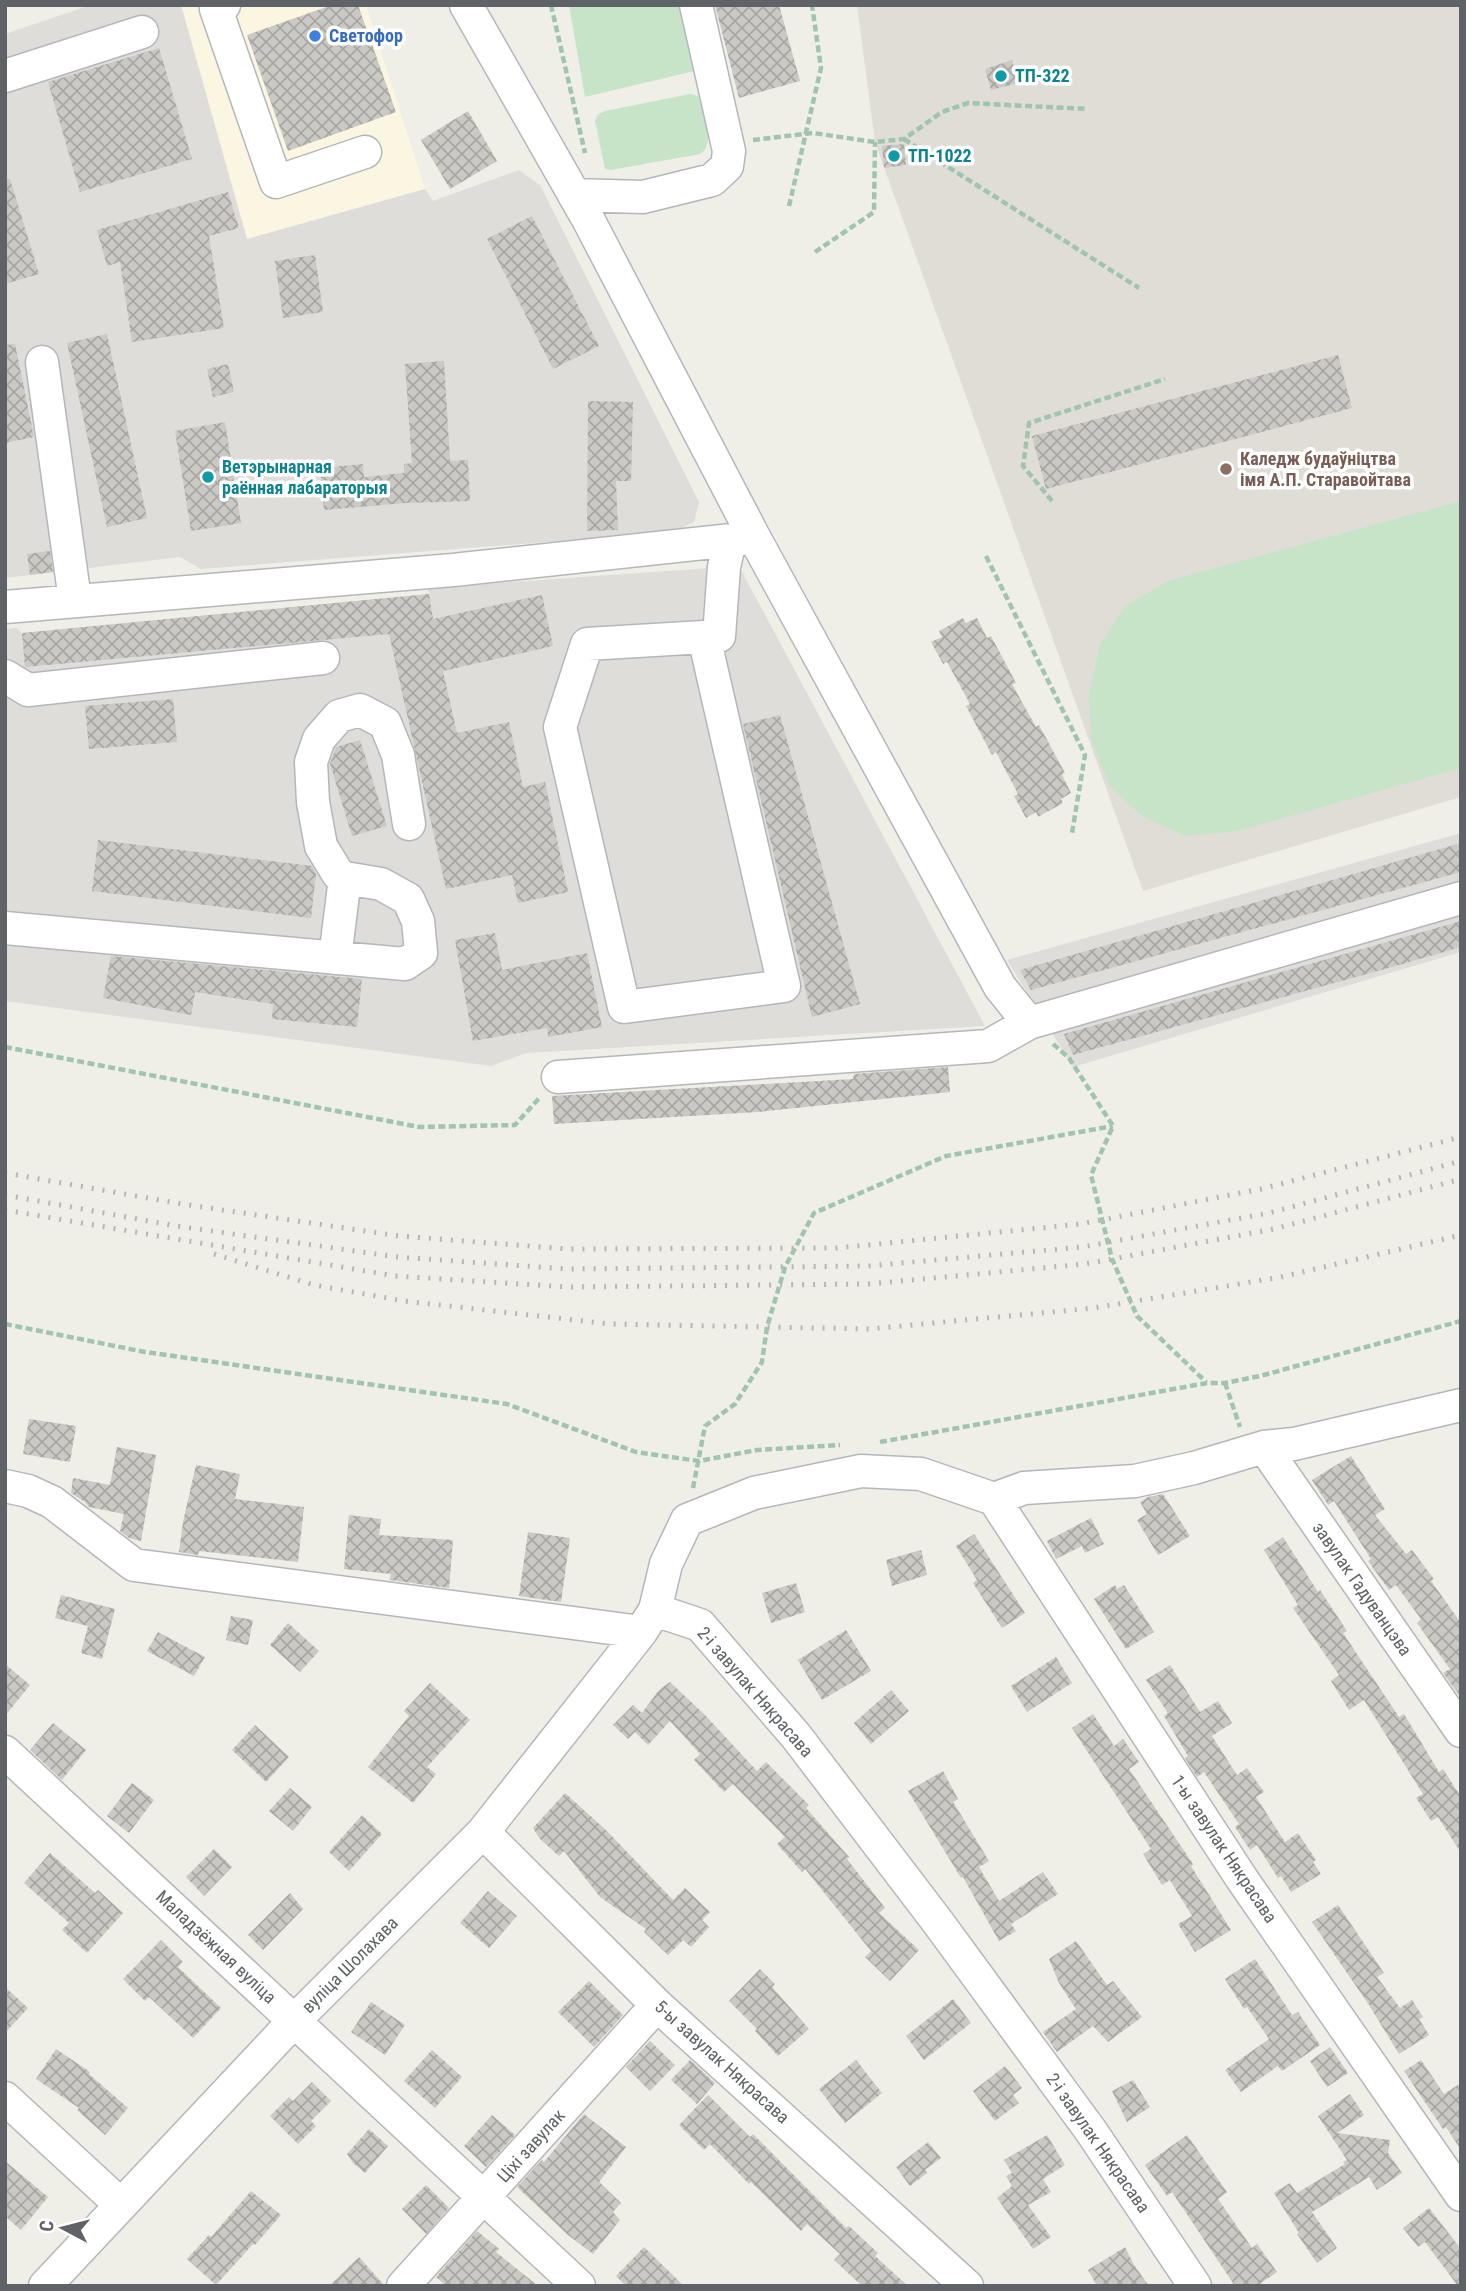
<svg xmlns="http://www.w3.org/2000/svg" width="1466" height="2291" viewBox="0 0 1466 2291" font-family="'Roboto Condensed',sans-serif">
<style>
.commercial{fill:#fbf6e1}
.industrial{fill:#deddd9}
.education{fill:#dfddd6}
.green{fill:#c7e4c8}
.building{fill:url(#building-cross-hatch)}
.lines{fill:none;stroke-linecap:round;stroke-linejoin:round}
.minor-casing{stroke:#b4b7ba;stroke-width:35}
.path{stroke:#a0c4ac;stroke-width:4.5;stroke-dasharray:7 3.5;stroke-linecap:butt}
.minor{stroke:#fff;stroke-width:32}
.rail{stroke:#b5b6b6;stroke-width:5;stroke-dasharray:2 9;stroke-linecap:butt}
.shop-dot{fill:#3f7fe0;stroke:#fff;stroke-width:2.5}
.culture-dot{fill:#0f9aa8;stroke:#fff;stroke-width:2.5}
.education-dot{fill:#8d6e63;stroke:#fff;stroke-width:2.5}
.labels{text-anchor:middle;stroke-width:7;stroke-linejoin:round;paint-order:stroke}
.shop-label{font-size:18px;font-weight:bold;fill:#366cbe;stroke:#fff;text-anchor:start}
.culture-label{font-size:18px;font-weight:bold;fill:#0d838f;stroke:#fff;text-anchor:start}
.education-label{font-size:18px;font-weight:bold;fill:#785e54;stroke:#fff;text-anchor:start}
.street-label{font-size:18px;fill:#5f6266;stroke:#fff}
</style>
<defs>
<pattern id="building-cross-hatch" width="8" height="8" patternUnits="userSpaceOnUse" patternTransform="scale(1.75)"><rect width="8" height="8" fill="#cbc9c4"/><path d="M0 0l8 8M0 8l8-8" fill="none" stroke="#a8a7a3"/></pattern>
</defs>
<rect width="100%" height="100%" fill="#efeee7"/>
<!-- commercial -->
<path class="commercial" d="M 181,5 L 366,5 L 425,189 L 247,239 Z"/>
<!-- industrial -->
<path class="industrial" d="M 91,5 L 181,5 L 247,239 L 425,189 L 433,201 L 519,170 L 540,185 L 699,502 L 694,522 L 674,532 L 201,569 L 180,557 L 5,578 L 5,34 Z
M 739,566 L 985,1026 L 526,1053 L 491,1066 L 5,1001 L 5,629 L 16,628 L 22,633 L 429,594 L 428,588 Z
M 1461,833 L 1461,952 L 1073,1067 L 1007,960 Z"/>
<!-- education -->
<path class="education" d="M 857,5 L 1461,5 L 1461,797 L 1143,891 L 875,142 Z"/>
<!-- green -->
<path class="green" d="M 569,5 L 680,5 L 694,71 L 585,97 Z
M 690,94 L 698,96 C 703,112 717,144 700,154 L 611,170 L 605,169 L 595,121 L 597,115 L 605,111 Z
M 1461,501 L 1461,768 L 1237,831 L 1184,836 L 1142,816 L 1110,786 L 1091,740 L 1089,693 L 1100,645 L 1125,606 L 1168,581 Z"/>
<!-- building -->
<path class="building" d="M 332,5 L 358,5 L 396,112 L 288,151 L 247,35 Z
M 715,5 L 779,5 L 800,81 L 739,98 Z
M 159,48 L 192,159 L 80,192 L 48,82 Z
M 1012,60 L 1018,83 L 991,90 L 985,69 Z
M 468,111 L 497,161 L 450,189 L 421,140 Z
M 904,144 L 906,165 L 884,168 L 882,146 Z
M 5,179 L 10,179 L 39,274 L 5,284 Z
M 228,192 L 239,228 L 209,236 L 224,328 L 132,342 L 120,262 L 107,266 L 97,230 Z
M 532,216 L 599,346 L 553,369 L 487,239 Z
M 315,255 L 323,312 L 283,318 L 275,261 Z
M 107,334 L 147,518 L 107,527 L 67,343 Z
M 15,344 L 34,437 L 5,443 L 5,345 Z
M 1338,355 L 1352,408 L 1046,489 L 1032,436 Z
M 444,361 L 450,461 L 468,460 L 470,501 L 406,503 L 324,510 L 320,468 L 363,464 L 364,477 L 404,473 L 404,464 L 412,463 L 405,364 Z
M 228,364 L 234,392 L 213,397 L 207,369 Z
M 588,401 L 633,402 L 631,481 L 616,481 L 618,530 L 587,531 Z
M 225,422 L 241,523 L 191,531 L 175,431 Z
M 50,551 L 53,572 L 30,575 L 27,554 Z
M 429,594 L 433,619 L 542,595 L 553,646 L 443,671 L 457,733 L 509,722 L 523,787 L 545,782 L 568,892 L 518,903 L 512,875 L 446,889 L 389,634 L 25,667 L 22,633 Z
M 963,618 L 966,623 L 977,618 L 987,638 L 991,636 L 1016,683 L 1012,684 L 1036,727 L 1039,725 L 1065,773 L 1062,775 L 1071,793 L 1061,799 L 1063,803 L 1038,817 L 1036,812 L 1026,818 L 1014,796 L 1018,794 L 996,752 L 992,755 L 966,706 L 970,704 L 947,662 L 943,664 L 931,642 L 942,637 L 939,631 Z
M 173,699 L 177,742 L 89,749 L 85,706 Z
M 780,715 L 860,1004 L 812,1017 L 743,724 Z
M 360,740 L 387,826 L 352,836 L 330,764 L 336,747 Z
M 98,840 L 312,866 L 316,874 L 311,918 L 92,891 Z
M 1461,843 L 1461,872 L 1031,990 L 1020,970 Z
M 1461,921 L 1461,947 L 1392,967 L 1073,1055 L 1064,1034 Z
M 495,933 L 502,970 L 587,953 L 602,1027 L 548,1037 L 547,1028 L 473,1041 L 455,940 Z
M 111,956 L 362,979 L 357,1027 L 272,1019 L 273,1004 L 195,992 L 191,1015 L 103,998 Z
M 948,1067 L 950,1092 L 758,1112 L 554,1124 L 552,1096 L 853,1079 L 854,1074 Z
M 29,1419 L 76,1426 L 70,1462 L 23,1454 Z
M 117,1447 L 156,1455 L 141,1541 L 129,1538 L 120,1531 L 124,1514 L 89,1507 L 85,1502 L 71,1493 L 73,1478 L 110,1485 Z
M 1351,1456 L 1385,1509 L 1375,1515 L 1406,1554 L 1412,1550 L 1434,1579 L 1431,1581 L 1461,1623 L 1461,1698 L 1443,1673 L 1450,1669 L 1417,1623 L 1421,1619 L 1396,1585 L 1389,1590 L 1368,1561 L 1371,1559 L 1334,1501 L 1328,1505 L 1312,1480 Z
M 196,1465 L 240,1474 L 235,1499 L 304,1507 L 298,1562 L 199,1551 L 198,1555 L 179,1552 L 183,1522 Z
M 1163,1494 L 1190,1536 L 1158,1555 L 1137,1520 L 1147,1514 L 1140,1502 L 1148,1497 Z
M 349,1515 L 381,1519 L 379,1535 L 453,1540 L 449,1588 L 390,1580 L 391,1574 L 344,1569 Z
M 1091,1518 L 1104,1544 L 1085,1553 L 1082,1546 L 1056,1559 L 1047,1541 Z
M 528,1532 L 570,1538 L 561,1602 L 519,1596 Z
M 974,1534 L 1025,1613 L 1002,1628 L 973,1583 L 977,1580 L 956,1546 Z
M 1283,1537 L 1318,1592 L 1320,1590 L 1347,1631 L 1343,1633 L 1399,1717 L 1404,1714 L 1439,1772 L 1443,1769 L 1461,1797 L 1461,1853 L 1438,1817 L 1431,1821 L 1416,1798 L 1423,1794 L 1364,1700 L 1349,1710 L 1331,1681 L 1339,1675 L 1293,1608 L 1298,1605 L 1264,1550 Z
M 921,1550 L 927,1575 L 892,1586 L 886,1560 Z
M 796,1583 L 805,1612 L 771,1623 L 762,1593 Z
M 1115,1585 L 1117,1589 L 1124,1585 L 1154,1632 L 1126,1649 L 1094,1599 Z
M 61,1595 L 115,1609 L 102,1659 L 81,1653 L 88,1626 L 55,1618 Z
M 231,1616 L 253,1620 L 248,1645 L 226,1640 Z
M 288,1623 L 319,1651 L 300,1672 L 270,1645 Z
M 846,1630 L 871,1671 L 822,1700 L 798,1660 Z
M 158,1632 L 205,1657 L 194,1676 L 147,1651 Z
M 1056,1657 L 1072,1683 L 1027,1712 L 1011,1686 Z
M 5,1664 L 30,1685 L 5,1716 Z
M 1170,1665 L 1200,1712 L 1218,1701 L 1232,1723 L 1212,1736 L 1237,1775 L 1247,1768 L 1264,1792 L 1256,1797 L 1285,1842 L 1298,1833 L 1316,1860 L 1313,1862 L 1321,1874 L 1291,1892 L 1281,1876 L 1278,1878 L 1257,1845 L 1250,1850 L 1235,1827 L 1239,1824 L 1204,1772 L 1197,1777 L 1185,1758 L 1188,1756 L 1164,1716 L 1168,1713 L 1146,1680 Z
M 670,1682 L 705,1715 L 757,1771 L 766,1762 L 809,1805 L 806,1808 L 849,1857 L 847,1859 L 885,1908 L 879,1913 L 919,1950 L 890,1981 L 865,1957 L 871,1951 L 805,1869 L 802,1872 L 777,1844 L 785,1837 L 733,1784 L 724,1792 L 694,1760 L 700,1754 L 670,1721 L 648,1745 L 635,1732 L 628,1739 L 613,1725 L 633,1705 L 642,1713 L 659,1690 Z
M 430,1683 L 470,1720 L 427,1767 L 436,1774 L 413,1803 L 368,1767 L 409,1716 L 404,1711 Z
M 891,1690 L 909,1711 L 871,1744 L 854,1723 Z
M 1093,1714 L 1114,1746 L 1123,1739 L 1139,1762 L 1129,1769 L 1193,1864 L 1191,1866 L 1231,1930 L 1195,1952 L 1178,1924 L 1192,1916 L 1170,1880 L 1162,1885 L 1143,1854 L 1151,1849 L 1072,1728 Z
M 53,1723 L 86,1750 L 62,1780 L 30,1750 Z
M 255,1725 L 289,1757 L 266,1782 L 232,1750 Z
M 943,1771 L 958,1799 L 953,1802 L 989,1861 L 979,1867 L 999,1901 L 1043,1872 L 1058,1894 L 1011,1924 L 1016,1931 L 999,1941 L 963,1877 L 961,1878 L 908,1791 Z
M 132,1783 L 154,1800 L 129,1833 L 107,1816 Z
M 290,1788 L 312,1807 L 293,1831 L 269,1811 Z
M 565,1793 L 607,1831 L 673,1900 L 685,1888 L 710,1912 L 702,1920 L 709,1927 L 691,1947 L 683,1940 L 668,1955 L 644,1932 L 646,1929 L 600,1897 L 564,1851 L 559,1856 L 540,1839 L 533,1828 Z
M 362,1815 L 382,1834 L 349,1871 L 329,1852 Z
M 214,1849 L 232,1867 L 204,1896 L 186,1877 Z
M 50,1853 L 95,1893 L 98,1890 L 123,1913 L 87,1953 L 62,1930 L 69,1923 L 24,1883 Z
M 488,1891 L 517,1916 L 489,1948 L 460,1923 Z
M 290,1893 L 303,1909 L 263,1950 L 248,1935 Z
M 1338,1905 L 1384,1973 L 1377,1977 L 1400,2008 L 1412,2000 L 1423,2017 L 1419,2019 L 1429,2035 L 1399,2054 L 1369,2005 L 1312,1922 Z
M 161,1940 L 183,1962 L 178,1967 L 221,2008 L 193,2038 L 149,1997 L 145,2001 L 123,1979 Z
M 1076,1941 L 1107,1985 L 1113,1981 L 1142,2017 L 1108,2042 L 1093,2026 L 1057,2052 L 1043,2032 L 1076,2009 L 1059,1983 L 1049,1959 Z
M 1255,1959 L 1292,2015 L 1298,2012 L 1320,2045 L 1282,2071 L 1278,2066 L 1241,2092 L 1225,2070 L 1269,2039 L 1247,2007 L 1244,2009 L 1225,1979 Z
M 760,1969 L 775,1984 L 772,1987 L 809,2029 L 778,2056 L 755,2031 L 757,2029 L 729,2001 Z
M 589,1981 L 623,2015 L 594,2047 L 558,2012 Z
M 5,1987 L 28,2008 L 5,2033 Z
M 953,1999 L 971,2023 L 924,2060 L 906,2036 Z
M 371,2002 L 405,2025 L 385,2055 L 351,2032 Z
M 650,2041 L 675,2065 L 650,2091 L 626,2067 Z
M 1330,2047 L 1348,2073 L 1327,2087 L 1310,2061 Z
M 56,2049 L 90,2072 L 89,2074 L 128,2108 L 105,2135 L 77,2110 L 79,2108 L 36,2079 Z
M 432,2050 L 462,2077 L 435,2108 L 404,2081 Z
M 690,2060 L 715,2083 L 697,2104 L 671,2080 Z
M 856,2060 L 882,2093 L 845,2123 L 819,2089 Z
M 1421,2060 L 1444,2094 L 1461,2083 L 1461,2150 L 1446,2127 L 1443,2129 L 1404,2071 Z
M 1005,2066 L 1022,2088 L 1013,2095 L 1019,2103 L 995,2121 L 973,2091 Z
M 1133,2080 L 1150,2107 L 1127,2122 L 1112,2091 Z
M 312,2082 L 331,2101 L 311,2121 L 316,2126 L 298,2144 L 270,2116 L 289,2097 L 293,2101 Z
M 1350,2094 L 1364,2115 L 1337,2133 L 1390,2140 L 1388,2153 L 1402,2173 L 1377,2190 L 1369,2177 L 1312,2212 L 1337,2248 L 1317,2263 L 1297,2234 L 1299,2233 L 1274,2193 L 1290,2183 L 1297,2193 L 1345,2164 L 1343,2162 L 1347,2160 L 1318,2116 Z
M 708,2095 L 750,2137 L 753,2134 L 846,2228 L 849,2226 L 878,2253 L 875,2256 L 908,2286 L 862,2286 L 834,2260 L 840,2254 L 807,2224 L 801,2231 L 751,2182 L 749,2184 L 710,2144 L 704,2150 L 679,2125 Z
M 584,2114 L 626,2147 L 599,2182 L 621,2203 L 613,2212 L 620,2220 L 593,2254 L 568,2235 L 517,2187 L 542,2160 L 544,2162 Z
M 492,2115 L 515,2135 L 486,2167 L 464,2146 Z
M 369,2129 L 388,2146 L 365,2173 L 353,2163 L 347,2154 Z
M 1047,2135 L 1065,2165 L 1043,2179 L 1051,2192 L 1028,2205 L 1051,2237 L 1033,2249 L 997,2198 L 1012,2186 L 1006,2176 L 1012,2173 L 1004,2160 Z
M 1187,2135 L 1227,2192 L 1218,2199 L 1252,2248 L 1257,2244 L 1277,2272 L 1257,2286 L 1235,2286 L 1172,2192 L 1167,2196 L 1145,2165 Z
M 928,2142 L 941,2158 L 925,2170 L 927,2173 L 910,2186 L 896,2167 Z
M 5,2161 L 48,2197 L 21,2230 L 5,2216 Z
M 426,2185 L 449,2208 L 426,2234 L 402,2209 Z
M 251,2191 L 281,2215 L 255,2245 L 253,2244 L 216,2285 L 187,2259 L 209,2235 L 211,2237 Z
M 1429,2208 L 1461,2249 L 1461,2286 L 1458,2286 L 1425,2242 L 1418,2247 L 1403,2228 Z
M 477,2231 L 499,2249 L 496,2252 L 538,2286 L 446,2286 L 436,2277 Z
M 644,2247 L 684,2286 L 626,2286 L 616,2276 Z
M 1125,2247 L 1134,2265 L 1149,2286 L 1097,2286 L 1088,2270 Z
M 359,2257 L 385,2286 L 329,2286 Z"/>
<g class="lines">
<defs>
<path id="minor" d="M 224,5 L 216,9 L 276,182 L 365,152
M 466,5 L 588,219 L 754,537 L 1000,987 L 1029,1023
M 5,76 L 142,32
M 574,195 L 643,197 L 712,180 L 727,166 L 729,151 L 696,5
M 42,362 L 75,600
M 5,607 L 453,570 L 750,538
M 704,637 L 784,986 L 624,1007 L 560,727 L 587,644 L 704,637 L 719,636 L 724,567 L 730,540
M 5,676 L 28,690 L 323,658
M 5,928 L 405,964 L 421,953 L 418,921 L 408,899 L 381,884 L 345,878 L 338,874 L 321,846 L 313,802 L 311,762 L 319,739 L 339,716 L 360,710 L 385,723 L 398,755 L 409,824
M 335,958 L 345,878
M 558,1077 L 988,1046 L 1029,1023 L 1461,898
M 1264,1447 L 1461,1731
M 5,1486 L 28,1491 L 52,1502 L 134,1565 L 641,1632 L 655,1610 L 700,1625 L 796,1736 L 937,1921 L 1091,2131 L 1195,2286
M 994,1499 L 1242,1879 L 1461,2195
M 655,1610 L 666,1564 L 687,1520 L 754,1493 L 861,1471 L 921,1474 L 994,1499 L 1024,1488 L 1135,1481 L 1194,1468 L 1264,1447 L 1294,1444 L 1461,1405
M 5,1752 L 579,2286
M 483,1832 L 657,2005 L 967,2286
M 5,2098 L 120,2204
M 45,2286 L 295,2020 L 483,1832 L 641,1632
M 403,2286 L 657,2005"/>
</defs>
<!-- minor casing -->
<use href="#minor" class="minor-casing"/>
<!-- path -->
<path class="path" d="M 551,5 L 585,153
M 904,139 L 1139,288
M 753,140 L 813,133 L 875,142 L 904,139 L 942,112 L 968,103 L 1088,109
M 789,206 L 821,68 L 812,5
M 815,252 L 874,212 L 875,142
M 1052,501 L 1023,466 L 1029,423 L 1165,379
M 986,556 L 1085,755 L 1072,833
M 1053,1044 L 1069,1058 L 1113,1126 L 1091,1175 L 1112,1259 L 1137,1316 L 1206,1382
M 5,1047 L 419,1127 L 515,1125 L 541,1096
M 5,1324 L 145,1352 L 507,1404 L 636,1452 L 699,1461 L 757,1450 L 840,1445
M 1225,1383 L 1240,1427
M 880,1442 L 1207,1383 L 1225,1383 L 1260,1376 L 1461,1321
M 693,1488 L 705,1426 L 735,1404 L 762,1362 L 767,1327 L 785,1267 L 814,1213 L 946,1156 L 1113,1126"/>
<!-- minor -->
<use href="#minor" class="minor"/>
<!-- rail -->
<path class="rail" d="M 5,1173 L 182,1204 L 399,1236 L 568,1249 L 837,1248 L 1081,1224 L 1261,1189 L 1461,1137
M 5,1195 L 176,1226 L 398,1257 L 568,1269 L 868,1266 L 1082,1247 L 1269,1213 L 1461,1161
M 5,1210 L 395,1276 L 568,1287 L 868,1284 L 1085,1264 L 1274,1229 L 1461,1179
M 214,1254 L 314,1285 L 404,1301 L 610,1324 L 869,1329 L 1094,1308 L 1281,1277 L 1461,1235"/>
</g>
<!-- markers -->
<circle class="shop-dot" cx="315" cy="36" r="7"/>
<g class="culture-dot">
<circle cx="1001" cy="76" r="7"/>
<circle cx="894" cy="156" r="7"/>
<circle cx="208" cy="477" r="7"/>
</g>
<circle class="education-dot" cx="1226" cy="469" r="7"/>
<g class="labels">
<!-- shop labels -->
<g class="shop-label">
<text x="329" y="42">Светофор</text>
</g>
<!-- culture labels -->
<g class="culture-label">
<text x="1015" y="82">ТП-322</text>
<text x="908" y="162">ТП-1022</text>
<text x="222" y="473">Ветэрынарная<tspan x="222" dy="21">раённая лабараторыя</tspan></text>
</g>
<!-- education labels -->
<g class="education-label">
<text x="1240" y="465">Каледж будаўніцтва<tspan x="1240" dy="21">імя А.П. Старавойтава</tspan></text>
</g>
<!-- street labels -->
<g class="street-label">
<text transform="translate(1362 1589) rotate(55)" y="6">завулак Гадуванцэва</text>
<text transform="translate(755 1692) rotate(49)" y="6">2-і завулак Някрасава</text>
<text transform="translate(1224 1849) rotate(56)" y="6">1-ы завулак Някрасава</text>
<text transform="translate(216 1947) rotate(43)" y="6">Маладзёжная вуліца</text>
<text transform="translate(350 1965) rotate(-45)" y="6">вуліца Шолахава</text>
<text transform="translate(722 2062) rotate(42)" y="6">5-ы завулак Някрасава</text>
<text transform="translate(1098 2143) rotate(55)" y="6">2-і завулак Някрасава</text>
<text transform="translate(531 2146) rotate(-48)" y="6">Ціхі завулак</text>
</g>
</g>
<!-- border -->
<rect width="1466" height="2291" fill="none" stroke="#5f6266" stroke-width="14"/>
<!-- north arrow -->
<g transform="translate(63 2228) rotate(277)" stroke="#ffffff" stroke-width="5" paint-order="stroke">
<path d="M0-5L12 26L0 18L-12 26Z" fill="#5f6266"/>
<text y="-10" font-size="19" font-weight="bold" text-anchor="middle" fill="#5f6266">С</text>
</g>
</svg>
